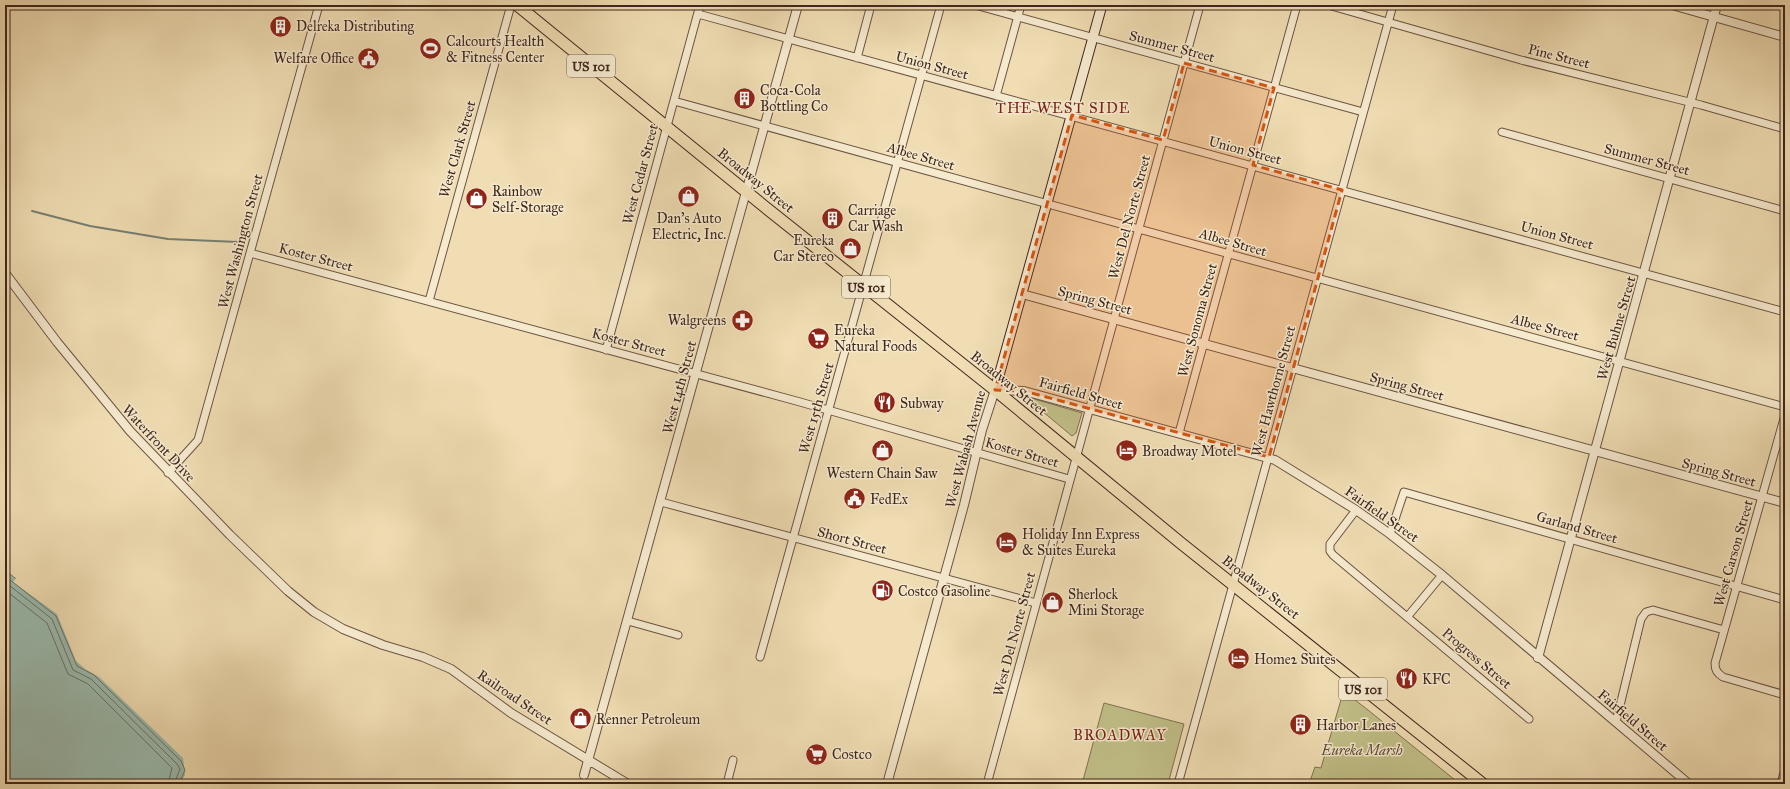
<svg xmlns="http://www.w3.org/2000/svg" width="1790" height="789" viewBox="0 0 1790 789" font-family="'IM FELL Great Primer',serif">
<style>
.green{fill:#c1bf88;stroke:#807252}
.water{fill:#9abbaf;stroke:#767f74}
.pier{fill:#f0ddb3}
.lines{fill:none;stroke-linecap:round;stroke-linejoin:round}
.shore{stroke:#6d7066;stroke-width:1}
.stream{stroke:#767f74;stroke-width:2}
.minor-casing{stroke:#6c5442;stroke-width:9}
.tertiary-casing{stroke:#6c5442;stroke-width:10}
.secondary-casing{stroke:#40261c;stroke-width:11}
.trunk-casing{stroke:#40261c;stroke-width:13}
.minor{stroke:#f5e9ce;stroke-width:7}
.tertiary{stroke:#f5e9ce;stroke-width:8}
.secondary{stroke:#f5e9ce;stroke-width:9}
.trunk{stroke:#f0ddb3;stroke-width:11}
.marked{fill:#d7540e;fill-opacity:0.2;stroke:#d7540e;stroke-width:3;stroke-dasharray:8 5;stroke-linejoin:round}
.labels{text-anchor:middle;stroke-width:3;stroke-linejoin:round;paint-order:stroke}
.shield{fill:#f5e9ce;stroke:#766051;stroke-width:1}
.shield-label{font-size:13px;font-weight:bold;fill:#40261c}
.poi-label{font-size:14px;fill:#40261c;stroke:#f5e9ce;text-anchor:start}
.street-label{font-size:14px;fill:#40261c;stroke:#f5e9ce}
.park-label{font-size:14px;font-style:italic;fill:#604c37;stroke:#f5e9ce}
.neighbourhood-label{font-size:15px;letter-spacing:1px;fill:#7a1f14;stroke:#f5e9ce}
</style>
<rect width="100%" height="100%" fill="#f0ddb3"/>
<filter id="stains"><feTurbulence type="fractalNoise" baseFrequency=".005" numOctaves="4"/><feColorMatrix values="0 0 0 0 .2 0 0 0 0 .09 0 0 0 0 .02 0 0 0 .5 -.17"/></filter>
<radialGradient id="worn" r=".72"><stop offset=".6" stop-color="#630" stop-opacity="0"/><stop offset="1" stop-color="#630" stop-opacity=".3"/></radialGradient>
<!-- green -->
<path class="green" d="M 1031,398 L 1082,413 L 1076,433 L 1072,436 L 1030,401 Z
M 1343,693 L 1350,696 L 1368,710 L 1460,784 L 1309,784 L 1315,767 L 1321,768 Z
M 1104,703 L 1184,724 L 1168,784 L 1082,784 Z"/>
<!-- water -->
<path class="water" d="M 5,570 L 59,613 L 80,664 L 96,671 L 184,758 L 189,767 L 182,784 L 5,784 Z"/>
<!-- pier -->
<path class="pier" d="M 17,577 L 62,614 L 81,662 L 97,670 L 187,759 L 191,766 L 191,771 L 183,784 L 179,784 L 185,775 L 183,758 L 99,677 L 85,669 L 76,661 L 57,614 L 13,582 Z"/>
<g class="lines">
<!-- shore -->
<path class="shore" d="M 5,576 L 56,616 L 77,666 L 94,675 L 181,761 L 185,770 L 179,784
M 5,582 L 52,619 L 73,670 L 91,679 L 177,764 L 180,769 L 174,784
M 5,590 L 47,623 L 68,674 L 88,684 L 172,768 L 168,784"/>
<!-- stream -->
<path class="stream" d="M 32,211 L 90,226 L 168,239 L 238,242"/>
<defs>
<path id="minor" d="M 975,5 L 1363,112
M 1328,5 L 1521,60 L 1701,105 L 1785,129
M 698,14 L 1785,312
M 857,58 L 871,5
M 996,96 L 1021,5
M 674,101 L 1785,407
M 1502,132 L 1785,211
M 250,253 L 800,402 L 1069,479
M 429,301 L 511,5
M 606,350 L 700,5
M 1785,415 L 1715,663 C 1715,670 1717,673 1723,677 L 1785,695
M 1179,433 L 1297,5
M 168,473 L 198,440 L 319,5
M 661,502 L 1036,603
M 1356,510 L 1330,544 L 1330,551 L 1333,555 L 1529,719
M 1390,534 L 1404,492 L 1785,600
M 1408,616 L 1442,575
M 628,621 L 678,635
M 760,657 L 941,5
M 1616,722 L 1641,619 L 1646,612 L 1653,610 L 1724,630
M 727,784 L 733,760
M 987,784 L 1200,5
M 1178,784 L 1393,5
M 1781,784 L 1785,769"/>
<path id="tertiary" d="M 1672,5 L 1785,37
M 5,273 L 57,342 L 130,431 L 230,535 L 288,591 L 314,612 L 343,629 L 383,645 L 423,657 L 451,669 L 511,713 L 628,784
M 1022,294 L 1785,503
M 1538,658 L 1717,5
M 584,775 L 798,5
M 887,784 L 964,505 L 982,430 L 995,390 L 1024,391 L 1275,460 L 1356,510 L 1390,534 L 1442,575 L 1689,784"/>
<path id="secondary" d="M 995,390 L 1102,5"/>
<path id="trunk" d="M 517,5 L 765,207 L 995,390 L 1182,544 L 1483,784"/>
</defs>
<!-- minor casing -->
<use href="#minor" class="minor-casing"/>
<!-- tertiary casing -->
<use href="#tertiary" class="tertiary-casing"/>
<!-- secondary casing -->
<use href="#secondary" class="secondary-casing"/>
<!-- trunk casing -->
<use href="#trunk" class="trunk-casing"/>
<!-- minor -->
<use href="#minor" class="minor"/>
<!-- tertiary -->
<use href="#tertiary" class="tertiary"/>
<!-- secondary -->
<use href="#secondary" class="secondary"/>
<!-- trunk -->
<use href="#trunk" class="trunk"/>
</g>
<!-- marked area -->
<path class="marked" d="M 1184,63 L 1274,88 L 1253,165 L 1342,190 L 1269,457 L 1024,391 L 995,390 L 1072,115 L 1163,140 Z"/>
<!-- icons -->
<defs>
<symbol id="building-disc" viewBox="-11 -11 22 22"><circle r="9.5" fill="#8f2418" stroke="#f5e9ce"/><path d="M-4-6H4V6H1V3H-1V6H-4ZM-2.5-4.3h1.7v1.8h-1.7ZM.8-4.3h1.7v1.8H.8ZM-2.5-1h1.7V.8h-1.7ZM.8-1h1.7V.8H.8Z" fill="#fff"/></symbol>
<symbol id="stadium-disc" viewBox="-11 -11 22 22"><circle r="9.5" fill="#8f2418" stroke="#f5e9ce"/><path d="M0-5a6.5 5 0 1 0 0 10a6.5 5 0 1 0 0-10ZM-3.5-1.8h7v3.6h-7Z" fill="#fff"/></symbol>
<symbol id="civic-disc" viewBox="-11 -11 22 22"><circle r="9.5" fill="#8f2418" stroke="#f5e9ce"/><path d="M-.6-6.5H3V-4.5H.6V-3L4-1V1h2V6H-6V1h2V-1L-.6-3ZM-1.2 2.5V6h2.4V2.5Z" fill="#fff"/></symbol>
<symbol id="shop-disc" viewBox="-11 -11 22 22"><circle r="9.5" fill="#8f2418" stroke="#f5e9ce"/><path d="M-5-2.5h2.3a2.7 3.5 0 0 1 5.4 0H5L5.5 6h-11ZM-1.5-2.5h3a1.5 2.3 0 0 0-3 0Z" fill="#fff"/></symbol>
<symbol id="pharmacy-disc" viewBox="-11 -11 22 22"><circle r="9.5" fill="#8f2418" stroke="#f5e9ce"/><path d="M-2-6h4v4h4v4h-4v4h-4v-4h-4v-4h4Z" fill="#fff"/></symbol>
<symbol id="supermarket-disc" viewBox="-11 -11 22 22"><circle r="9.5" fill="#8f2418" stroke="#f5e9ce"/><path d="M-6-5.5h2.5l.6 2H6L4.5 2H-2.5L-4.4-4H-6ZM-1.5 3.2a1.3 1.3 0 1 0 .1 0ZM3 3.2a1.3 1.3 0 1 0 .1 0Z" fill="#fff"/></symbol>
<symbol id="restaurant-disc" viewBox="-11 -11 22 22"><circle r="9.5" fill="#8f2418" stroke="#f5e9ce"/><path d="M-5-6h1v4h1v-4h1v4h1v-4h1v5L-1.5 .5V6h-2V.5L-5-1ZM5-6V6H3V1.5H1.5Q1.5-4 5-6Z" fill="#fff"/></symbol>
<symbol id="hotel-disc" viewBox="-11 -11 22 22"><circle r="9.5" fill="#8f2418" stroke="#f5e9ce"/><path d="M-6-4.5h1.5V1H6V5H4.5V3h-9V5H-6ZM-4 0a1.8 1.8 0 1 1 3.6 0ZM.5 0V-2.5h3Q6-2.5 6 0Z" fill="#fff"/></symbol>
<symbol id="fuel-disc" viewBox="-11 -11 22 22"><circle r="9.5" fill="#8f2418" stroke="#f5e9ce"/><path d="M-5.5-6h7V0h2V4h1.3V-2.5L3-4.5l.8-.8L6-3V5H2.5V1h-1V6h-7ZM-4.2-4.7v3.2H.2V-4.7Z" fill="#fff"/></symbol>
</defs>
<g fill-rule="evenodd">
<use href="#building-disc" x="268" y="14" width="25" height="25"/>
<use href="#stadium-disc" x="418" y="36" width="25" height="25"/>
<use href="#civic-disc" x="356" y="46" width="25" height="25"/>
<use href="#building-disc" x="732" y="86" width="25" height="25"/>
<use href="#shop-disc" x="676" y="184" width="25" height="25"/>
<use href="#shop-disc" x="464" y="186" width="25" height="25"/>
<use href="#building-disc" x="820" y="206" width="25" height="25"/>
<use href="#shop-disc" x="838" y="236" width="25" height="25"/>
<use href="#pharmacy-disc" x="730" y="308" width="25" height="25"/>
<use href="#supermarket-disc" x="806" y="326" width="25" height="25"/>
<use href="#restaurant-disc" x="872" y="390" width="25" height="25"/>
<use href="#shop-disc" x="870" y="438" width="25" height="25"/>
<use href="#hotel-disc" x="1114" y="438" width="25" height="25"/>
<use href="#civic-disc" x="842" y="486" width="25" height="25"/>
<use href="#hotel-disc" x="994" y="530" width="25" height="25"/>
<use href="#fuel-disc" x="870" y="578" width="25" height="25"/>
<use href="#shop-disc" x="1040" y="590" width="25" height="25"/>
<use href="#hotel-disc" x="1226" y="646" width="25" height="25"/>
<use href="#restaurant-disc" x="1394" y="666" width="25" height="25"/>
<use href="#shop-disc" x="568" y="706" width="25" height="25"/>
<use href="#building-disc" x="1288" y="712" width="25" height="25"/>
<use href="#supermarket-disc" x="804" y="742" width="25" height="25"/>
</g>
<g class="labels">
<!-- shield labels -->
<g class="shield">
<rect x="567" y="55" width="48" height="22" rx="3"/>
<rect x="842" y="276" width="48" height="22" rx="3"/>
<rect x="1339" y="678" width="48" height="22" rx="3"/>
</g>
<g class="shield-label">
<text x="591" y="71">US 101</text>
<text x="866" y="292">US 101</text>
<text x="1363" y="694">US 101</text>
</g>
<!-- poi labels -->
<g class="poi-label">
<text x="296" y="31">Delreka Distributing</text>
<text x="446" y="46">Calcourts Health<tspan x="446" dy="16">&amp; Fitness Center</tspan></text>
<text x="354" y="63" text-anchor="end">Welfare Office</text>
<text x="760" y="95">Coca-Cola<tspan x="760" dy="16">Bottling Co</tspan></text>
<text x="492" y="196">Rainbow<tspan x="492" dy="16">Self-Storage</tspan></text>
<text x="848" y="215">Carriage<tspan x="848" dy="16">Car Wash</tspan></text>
<text x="689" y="223" text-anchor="middle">Dan's Auto<tspan x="689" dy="16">Electric, Inc.</tspan></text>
<text x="834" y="245" text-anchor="end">Eureka<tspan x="834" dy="16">Car Stereo</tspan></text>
<text x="726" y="325" text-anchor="end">Walgreens</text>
<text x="834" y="335">Eureka<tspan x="834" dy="16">Natural Foods</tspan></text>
<text x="900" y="408">Subway</text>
<text x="1142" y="456">Broadway Motel</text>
<text x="882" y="478" text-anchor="middle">Western Chain Saw</text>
<text x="870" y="504">FedEx</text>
<text x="1022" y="539">Holiday Inn Express<tspan x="1022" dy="16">&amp; Suites Eureka</tspan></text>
<text x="898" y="596">Costco Gasoline</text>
<text x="1068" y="599">Sherlock<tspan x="1068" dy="16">Mini Storage</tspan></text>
<text x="1254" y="664">Home2 Suites</text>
<text x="1422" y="684">KFC</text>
<text x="596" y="724">Renner Petroleum</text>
<text x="1316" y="730">Harbor Lanes</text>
<text x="832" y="759">Costco</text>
</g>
<!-- street labels -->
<g class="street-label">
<text transform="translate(1172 46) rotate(15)" y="5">Summer Street</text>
<text transform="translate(1559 56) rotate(14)" y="5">Pine Street</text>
<text transform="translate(932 65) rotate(15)" y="5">Union Street</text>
<text transform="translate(457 149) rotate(-74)" y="5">West Clark Street</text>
<text transform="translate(1245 150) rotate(15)" y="5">Union Street</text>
<text transform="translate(921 156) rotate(16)" y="5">Albee Street</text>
<text transform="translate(1647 159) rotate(15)" y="5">Summer Street</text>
<text transform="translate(640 174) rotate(-75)" y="5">West Cedar Street</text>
<text transform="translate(756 180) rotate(39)" y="5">Broadway Street</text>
<text transform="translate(1129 217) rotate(-75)" y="5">West Del Norte Street</text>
<text transform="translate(1557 235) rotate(15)" y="5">Union Street</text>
<text transform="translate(240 241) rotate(-75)" y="5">West Washington Street</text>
<text transform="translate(1233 242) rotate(16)" y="5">Albee Street</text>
<text transform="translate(316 257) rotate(15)" y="5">Koster Street</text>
<text transform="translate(1095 300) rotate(15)" y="5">Spring Street</text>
<text transform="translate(1197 320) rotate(-75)" y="5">West Sonoma Street</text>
<text transform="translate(1545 327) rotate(15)" y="5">Albee Street</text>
<text transform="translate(1616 328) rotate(-74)" y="5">West Buhne Street</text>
<text transform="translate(629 342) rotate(15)" y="5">Koster Street</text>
<text transform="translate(1009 383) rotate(39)" y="5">Broadway Street</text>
<text transform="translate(1407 386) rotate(15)" y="5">Spring Street</text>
<text transform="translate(679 387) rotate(-75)" y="5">West 14th Street</text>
<text transform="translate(1273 391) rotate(-75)" y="5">West Hawthorne Street</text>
<text transform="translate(1081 393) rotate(16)" y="5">Fairfield Street</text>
<text transform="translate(816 408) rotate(-74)" y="5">West 15th Street</text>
<text transform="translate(159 443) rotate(47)" y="5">Waterfront Drive</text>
<text transform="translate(965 449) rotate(-75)" y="5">West Wabash Avenue</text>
<text transform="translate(1022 452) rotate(16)" y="5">Koster Street</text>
<text transform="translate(1719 472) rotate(15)" y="5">Spring Street</text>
<text transform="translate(1382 514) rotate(35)" y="5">Fairfield Street</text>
<text transform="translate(1577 527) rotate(16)" y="5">Garland Street</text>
<text transform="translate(852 540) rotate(15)" y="5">Short Street</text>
<text transform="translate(1733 553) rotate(-74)" y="5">West Carson Street</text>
<text transform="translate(1261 587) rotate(38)" y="5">Broadway Street</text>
<text transform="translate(1014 634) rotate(-75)" y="5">West Del Norte Street</text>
<text transform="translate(1477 658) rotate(40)" y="5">Progress Street</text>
<text transform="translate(515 697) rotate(34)" y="5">Railroad Street</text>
<text transform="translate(1633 720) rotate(40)" y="5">Fairfield Street</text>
</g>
<!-- park labels -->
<g class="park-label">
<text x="1362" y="755">Eureka Marsh</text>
</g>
<!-- neighbourhood labels -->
<g class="neighbourhood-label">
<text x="1063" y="113">THE WEST SIDE</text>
<text x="1120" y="740">BROADWAY</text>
</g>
</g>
<!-- margin -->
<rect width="1790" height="789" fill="none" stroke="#f0ddb3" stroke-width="20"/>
<rect x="6" y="6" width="1778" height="777" fill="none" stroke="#40261c" stroke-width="2"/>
<rect x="10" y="10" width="1770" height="769" fill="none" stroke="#40261c"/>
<rect width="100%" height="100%" filter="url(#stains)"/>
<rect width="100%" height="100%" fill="url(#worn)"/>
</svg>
